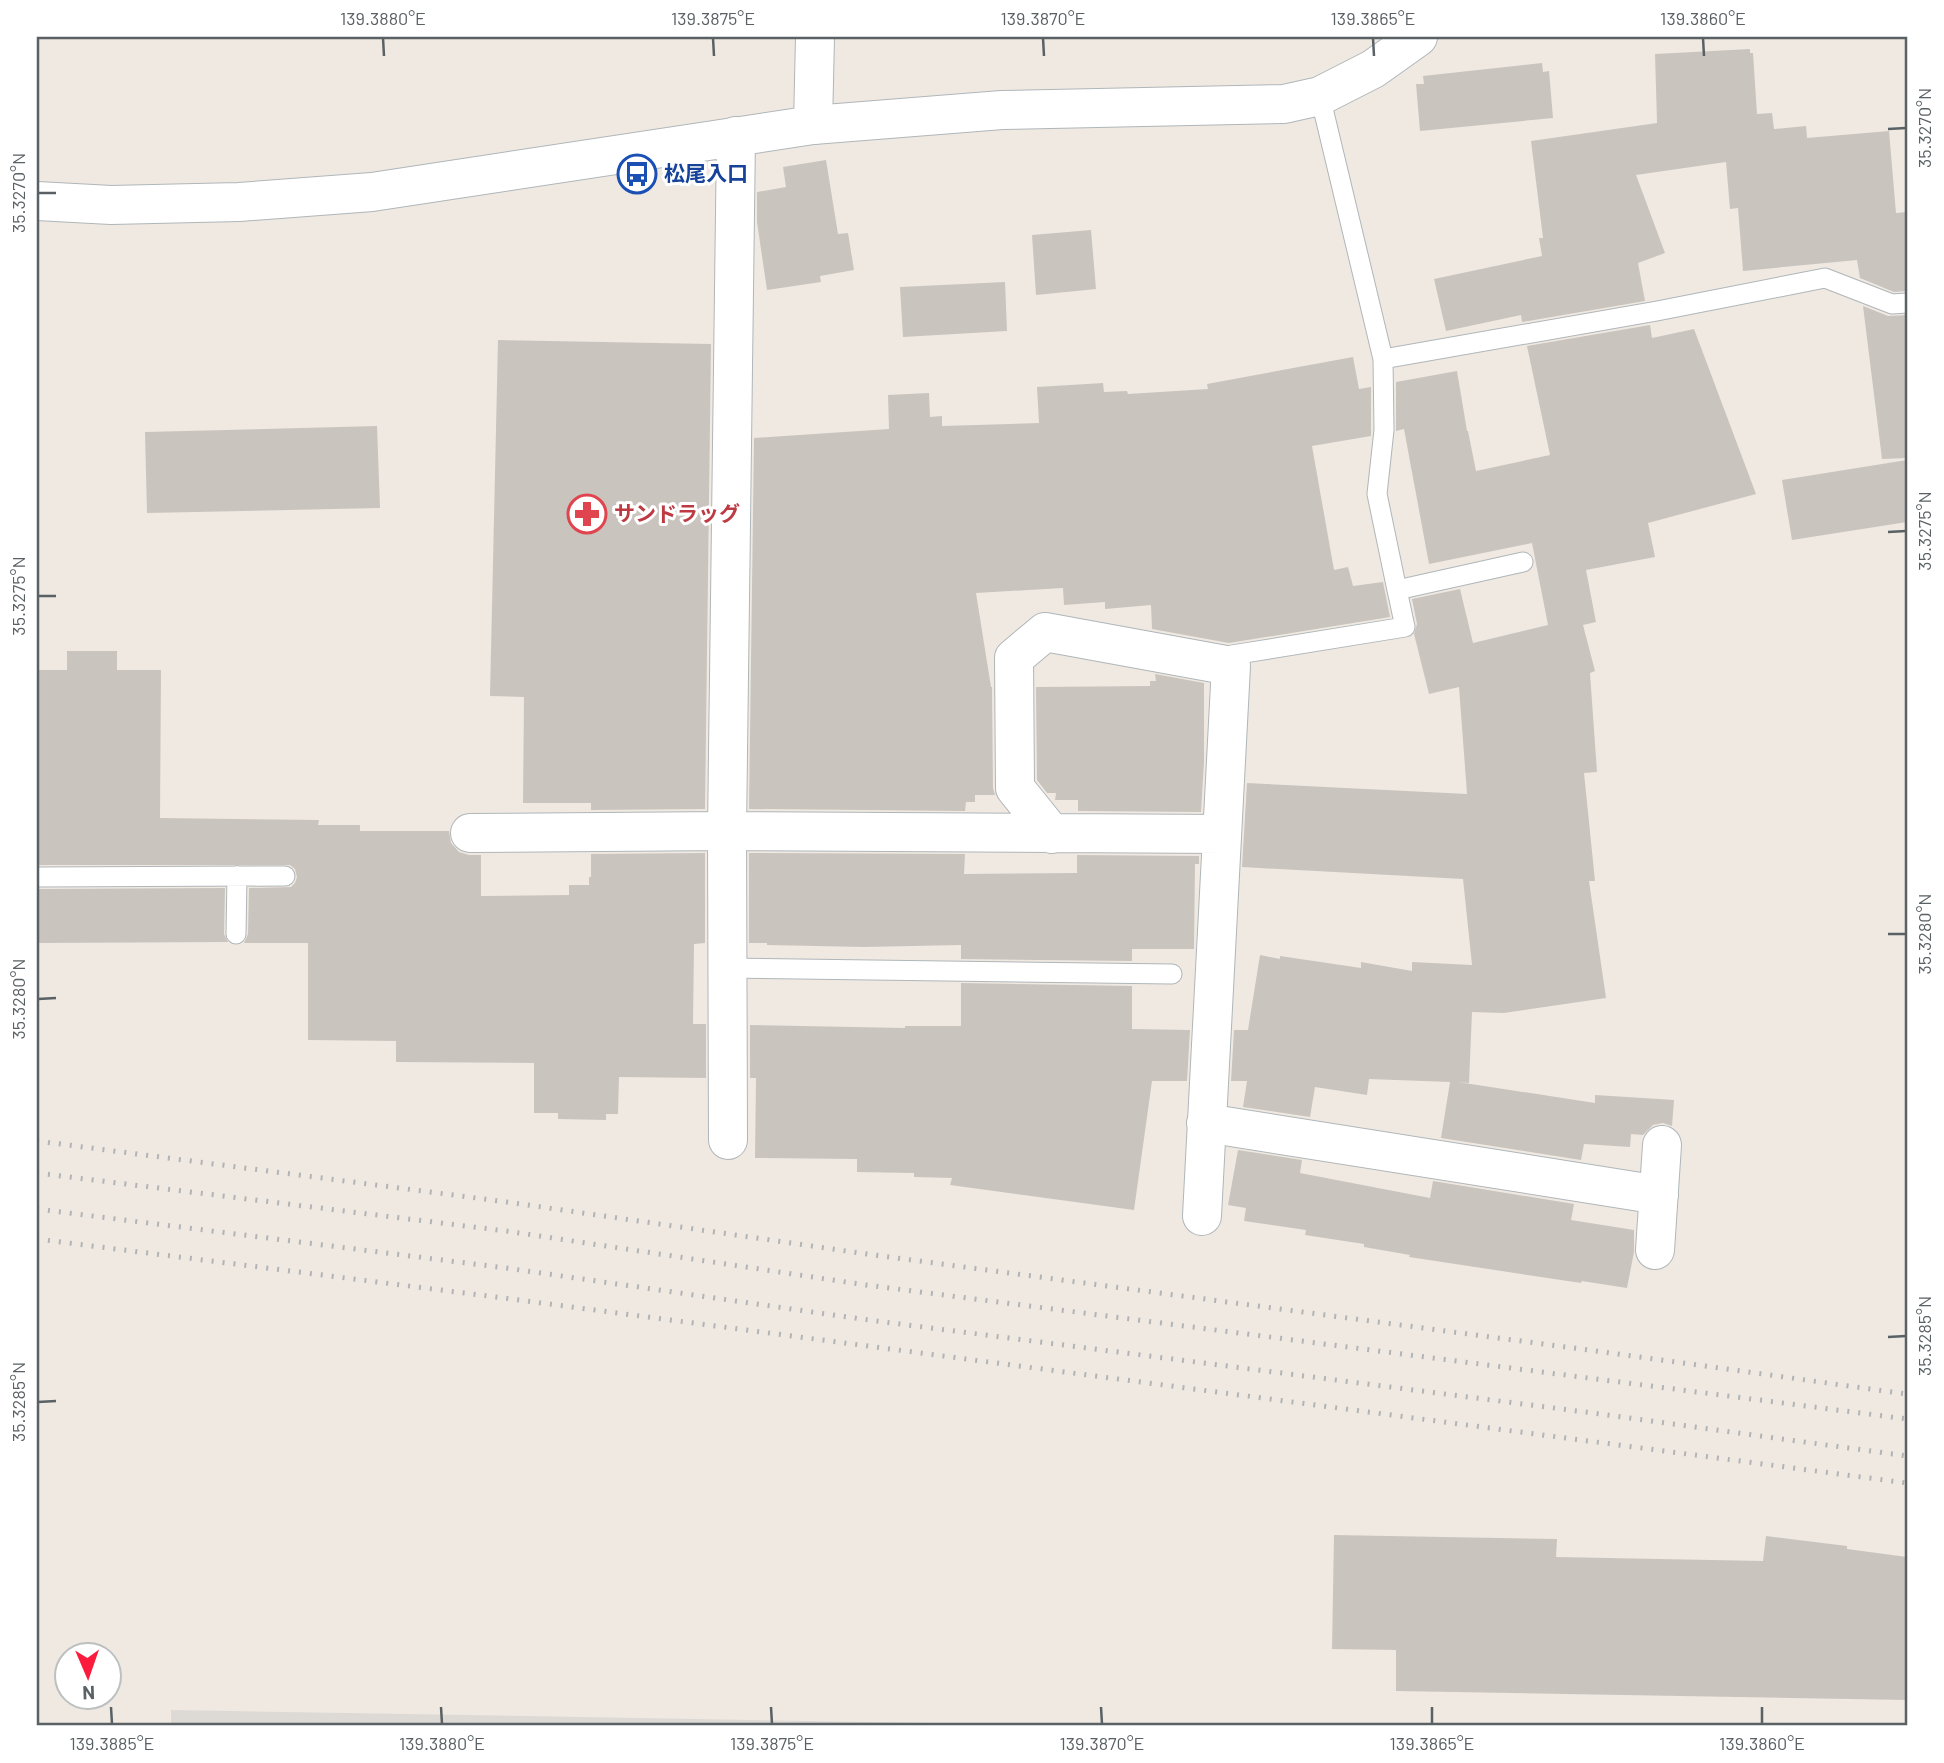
<svg xmlns="http://www.w3.org/2000/svg" width="1944" height="1763" viewBox="0 0 1944 1763" font-family="Barlow,'Noto Sans JP',sans-serif">
<style>
.industrial{fill:#ddd9d5}
.building{fill:#cac4bf}
.lines{fill:none;stroke-linecap:round;stroke-linejoin:round}
.service-casing{stroke:#b0b6b9;stroke-width:21}
.minor-casing{stroke:#b0b6b9;stroke-width:40}
.tertiary-casing{stroke:#b0b6b9;stroke-width:40}
.service{stroke:#fff;stroke-width:19}
.minor{stroke:#fff;stroke-width:38}
.tertiary{stroke:#fff;stroke-width:38}
.rail{stroke:#b2b3b4;stroke-width:5;stroke-dasharray:2 9;stroke-linecap:butt}
.ticks{fill:none;stroke:#5a6165;stroke-width:2.5}
.labels{text-anchor:middle;stroke-width:6;stroke-linejoin:round;paint-order:stroke}
.transit-label{font-size:21px;font-weight:bold;fill:#164399;stroke:#fff;text-anchor:start}
.health-label{font-size:21px;font-weight:bold;fill:#be3a42;stroke:#fff;text-anchor:start}
.neatline{fill:none;stroke:#5a6165;stroke-width:2.5}
.ticks-label{font-size:18px;text-anchor:middle;fill:#5a6165}
</style>
<rect width="100%" height="100%" fill="#efe9e2"/>
<!-- industrial -->
<path class="industrial" d="M 171,1710 L 1102,1726 L 171,1726 Z"/>
<!-- building -->
<path class="building" d="M 1750,49 L 1750,53 L 1753,53 L 1757,114 L 1772,113 L 1774,129 L 1806,126 L 1807,138 L 1889,131 L 1896,213 L 1907,212 L 1907,291 L 1894,292 L 1860,278 L 1857,260 L 1743,271 L 1738,208 L 1730,209 L 1726,162 L 1636,175 L 1665,253 L 1638,263 L 1645,301 L 1522,322 L 1521,315 L 1446,331 L 1434,279 L 1542,256 L 1539,238 L 1543,238 L 1531,141 L 1657,123 L 1655,54 Z
M 1542,63 L 1543,72 L 1549,71 L 1553,118 L 1420,131 L 1416,84 L 1424,84 L 1423,76 Z
M 826,160 L 838,234 L 848,233 L 854,270 L 820,276 L 821,282 L 767,290 L 757,222 L 757,192 L 786,187 L 783,167 Z
M 1091,230 L 1096,289 L 1036,295 L 1032,235 Z
M 1005,282 L 1007,331 L 903,337 L 900,287 Z
M 1863,306 L 1888,316 L 1907,315 L 1907,458 L 1882,459 Z
M 1650,325 L 1652,338 L 1694,329 L 1756,494 L 1648,523 L 1655,557 L 1586,570 L 1596,622 L 1583,625 L 1595,671 L 1590,673 L 1597,772 L 1584,773 L 1595,881 L 1589,881 L 1606,998 L 1504,1013 L 1472,1012 L 1469,1083 L 1458,1082 L 1595,1103 L 1595,1095 L 1674,1100 L 1672,1126 L 1663,1123 L 1653,1125 L 1643,1135 L 1631,1134 L 1630,1147 L 1584,1144 L 1581,1160 L 1441,1138 L 1450,1082 L 1369,1079 L 1367,1095 L 1315,1087 L 1310,1117 L 1243,1107 L 1247,1081 L 1231,1081 L 1234,1030 L 1248,1030 L 1260,955 L 1280,959 L 1280,956 L 1361,968 L 1361,962 L 1412,971 L 1412,962 L 1472,965 L 1463,879 L 1242,867 L 1247,783 L 1467,794 L 1459,687 L 1429,694 L 1414,634 L 1417,624 L 1412,599 L 1460,589 L 1473,643 L 1548,625 L 1532,543 L 1429,564 L 1404,429 L 1396,431 L 1396,382 L 1457,371 L 1467,431 L 1468,431 L 1476,471 L 1550,455 L 1527,346 Z
M 498,340 L 711,344 L 705,809 L 591,810 L 591,803 L 523,803 L 524,697 L 490,696 Z
M 1353,357 L 1359,389 L 1371,387 L 1371,436 L 1312,446 L 1334,570 L 1348,567 L 1353,586 L 1383,582 L 1390,617 L 1229,643 L 1152,629 L 1151,605 L 1105,609 L 1105,602 L 1064,605 L 1063,588 L 976,593 L 991,687 L 992,687 L 993,788 L 995,795 L 975,795 L 975,802 L 966,802 L 965,811 L 749,809 L 754,438 L 889,429 L 888,395 L 929,393 L 930,417 L 942,416 L 942,426 L 1039,423 L 1037,387 L 1103,383 L 1104,392 L 1127,391 L 1128,394 L 1208,389 L 1207,384 Z
M 377,426 L 380,508 L 147,513 L 145,432 Z
M 1907,460 L 1907,522 L 1792,540 L 1782,480 Z
M 67,651 L 117,651 L 117,670 L 161,670 L 160,818 L 319,820 L 318,825 L 360,825 L 360,831 L 449,831 L 451,843 L 459,852 L 469,855 L 481,855 L 481,896 L 569,895 L 569,885 L 589,885 L 589,877 L 591,877 L 591,854 L 705,853 L 705,943 L 694,944 L 693,1024 L 706,1024 L 706,1078 L 619,1077 L 618,1114 L 606,1114 L 606,1120 L 558,1119 L 558,1113 L 534,1113 L 534,1063 L 396,1062 L 396,1041 L 308,1040 L 308,943 L 244,943 L 248,934 L 249,888 L 291,887 L 295,883 L 297,877 L 295,869 L 290,865 L 37,865 L 37,670 L 67,670 Z
M 1155,674 L 1204,683 L 1204,762 L 1201,812 L 1078,811 L 1078,800 L 1055,800 L 1056,793 L 1047,793 L 1037,780 L 1036,687 L 1150,686 L 1150,681 L 1156,681 Z
M 749,853 L 965,854 L 964,874 L 1077,873 L 1077,855 L 1199,856 L 1199,864 L 1195,864 L 1194,949 L 1132,949 L 1132,961 L 961,959 L 961,945 L 864,947 L 767,945 L 767,943 L 749,943 Z
M 225,888 L 224,934 L 228,942 L 37,943 L 37,889 Z
M 961,983 L 1132,986 L 1132,1029 L 1190,1030 L 1187,1081 L 1152,1081 L 1134,1210 L 950,1185 L 952,1178 L 914,1177 L 914,1173 L 857,1172 L 857,1159 L 755,1158 L 756,1078 L 750,1078 L 750,1025 L 905,1028 L 905,1026 L 961,1026 Z
M 1238,1150 L 1302,1160 L 1300,1173 L 1430,1198 L 1433,1181 L 1574,1204 L 1571,1220 L 1634,1230 L 1634,1252 L 1627,1288 L 1582,1281 L 1581,1283 L 1409,1257 L 1410,1255 L 1364,1247 L 1364,1244 L 1305,1235 L 1306,1230 L 1244,1221 L 1246,1208 L 1228,1205 Z
M 1334,1535 L 1557,1539 L 1556,1557 L 1763,1561 L 1766,1536 L 1847,1546 L 1847,1549 L 1907,1557 L 1907,1700 L 1396,1691 L 1396,1650 L 1332,1649 Z"/>
<g class="lines">
<defs>
<path id="service" d="M 1320,96 L 1383,359 L 1657,311 L 1825,278 L 1892,304 L 1907,303
M 1383,359 L 1384,430 L 1377,494 L 1397,590 L 1523,562
M 1231,666 L 1232,655 L 1405,627 L 1397,590
M 37,877 L 285,876
M 236,934 L 237,876
M 726,968 L 1172,974"/>
<path id="minor" d="M 813,125 L 815,37
M 470,833 L 727,831 L 1222,834
M 1052,834 L 1015,788 L 1014,658 L 1045,632 L 1231,666 L 1202,1216
M 1206,1123 L 1659,1195
M 728,1140 L 727,831 L 736,136
M 1655,1250 L 1662,1145"/>
<path id="tertiary" d="M 37,201 L 111,205 L 239,202 L 372,192 L 813,125 L 1002,110 L 1284,104 L 1320,96 L 1373,69 L 1418,37"/>
</defs>
<!-- service casing -->
<use href="#service" class="service-casing"/>
<!-- minor casing -->
<use href="#minor" class="minor-casing"/>
<!-- tertiary casing -->
<use href="#tertiary" class="tertiary-casing"/>
<!-- service -->
<use href="#service" class="service"/>
<!-- minor -->
<use href="#minor" class="minor"/>
<!-- tertiary -->
<use href="#tertiary" class="tertiary"/>
<!-- rail -->
<path class="rail" d="M 37,1141 L 507,1202 L 874,1255 L 1596,1351 L 1907,1394
M 37,1173 L 506,1231 L 866,1285 L 1907,1419
M 37,1209 L 506,1268 L 861,1319 L 1585,1412 L 1907,1456
M 37,1239 L 496,1297 L 1907,1483"/>
</g>
<!-- ticks -->
<path class="ticks" d="M 383,38 L 384,56M 713,38 L 714,56M 1043,38 L 1044,56M 1373,38 L 1374,56M 1703,38 L 1704,56M 1888,129 L 1906,128M 38,193 L 56,193M 1888,532 L 1906,531M 38,596 L 56,596M 1888,934 L 1906,934M 38,999 L 56,998M 1888,1337 L 1906,1336M 38,1402 L 56,1401M 111,1707 L 112,1724M 441,1707 L 442,1724M 771,1707 L 772,1724M 1101,1707 L 1102,1724M 1432,1707 L 1432,1724M 1762,1707 L 1762,1724"/>
<!-- icons -->
<defs>
<symbol id="bus-ring" viewBox="-11 -11 22 22"><circle r="9.5" fill="#fff" stroke="#1a4fb4" stroke-width="1.5"/><path d="M-5-6H5V4H4V6H2V4H-2V6H-4V4H-5ZM-3.5-4V0h7V-4ZM-3.5 1.2v1.5H-2V1.2ZM2 1.2v1.5H3.5V1.2Z" fill="#1a4fb4"/></symbol>
<symbol id="pharmacy-ring" viewBox="-11 -11 22 22"><circle r="9.5" fill="#fff" stroke="#e0444e" stroke-width="1.5"/><path d="M-2-6h4v4h4v4h-4v4h-4v-4h-4v-4h4Z" fill="#e0444e"/></symbol>
</defs>
<g fill-rule="evenodd">
<use href="#bus-ring" x="615" y="152" width="44" height="44"/>
<use href="#pharmacy-ring" x="565" y="492" width="44" height="44"/>
</g>
<g class="labels">
<!-- transit labels -->
<g class="transit-label">
<text x="664" y="181">松尾入口</text>
</g>
<!-- health labels -->
<g class="health-label">
<text x="614" y="521">サンドラッグ</text>
</g>
</g>
<!-- border -->
<rect width="1944" height="1763" fill="none" stroke="#ffffff" stroke-width="77"/>
<!-- north arrow -->
<g transform="translate(88 1676) rotate(178)"><circle r="33" fill="#ffffff" stroke="#bdc0c1" stroke-width="2"/>
<path d="M0-5L12 26L0 18L-12 26Z" fill="#fb1c3d"/>
<text y="-10" font-size="19" font-weight="bold" text-anchor="middle" fill="#5a6165">N</text>
</g>
<rect x="38" y="38" width="1868" height="1686" class="neatline"/>
<g class="ticks-label">
<text x="383" y="25">139.3880°E</text>
<text x="713" y="25">139.3875°E</text>
<text x="1043" y="25">139.3870°E</text>
<text x="1373" y="25">139.3865°E</text>
<text x="1703" y="25">139.3860°E</text>
<text transform="translate(1925 128) rotate(-90)" y="6">35.3270°N</text>
<text transform="translate(19 193) rotate(-90)" y="6">35.3270°N</text>
<text transform="translate(1925 531) rotate(-90)" y="6">35.3275°N</text>
<text transform="translate(19 596) rotate(-90)" y="6">35.3275°N</text>
<text transform="translate(1925 934) rotate(-90)" y="6">35.3280°N</text>
<text transform="translate(19 999) rotate(-90)" y="6">35.3280°N</text>
<text transform="translate(1925 1336) rotate(-90)" y="6">35.3285°N</text>
<text transform="translate(19 1402) rotate(-90)" y="6">35.3285°N</text>
<text x="112" y="1750">139.3885°E</text>
<text x="442" y="1750">139.3880°E</text>
<text x="772" y="1750">139.3875°E</text>
<text x="1102" y="1750">139.3870°E</text>
<text x="1432" y="1750">139.3865°E</text>
<text x="1762" y="1750">139.3860°E</text>
</g>
</svg>
